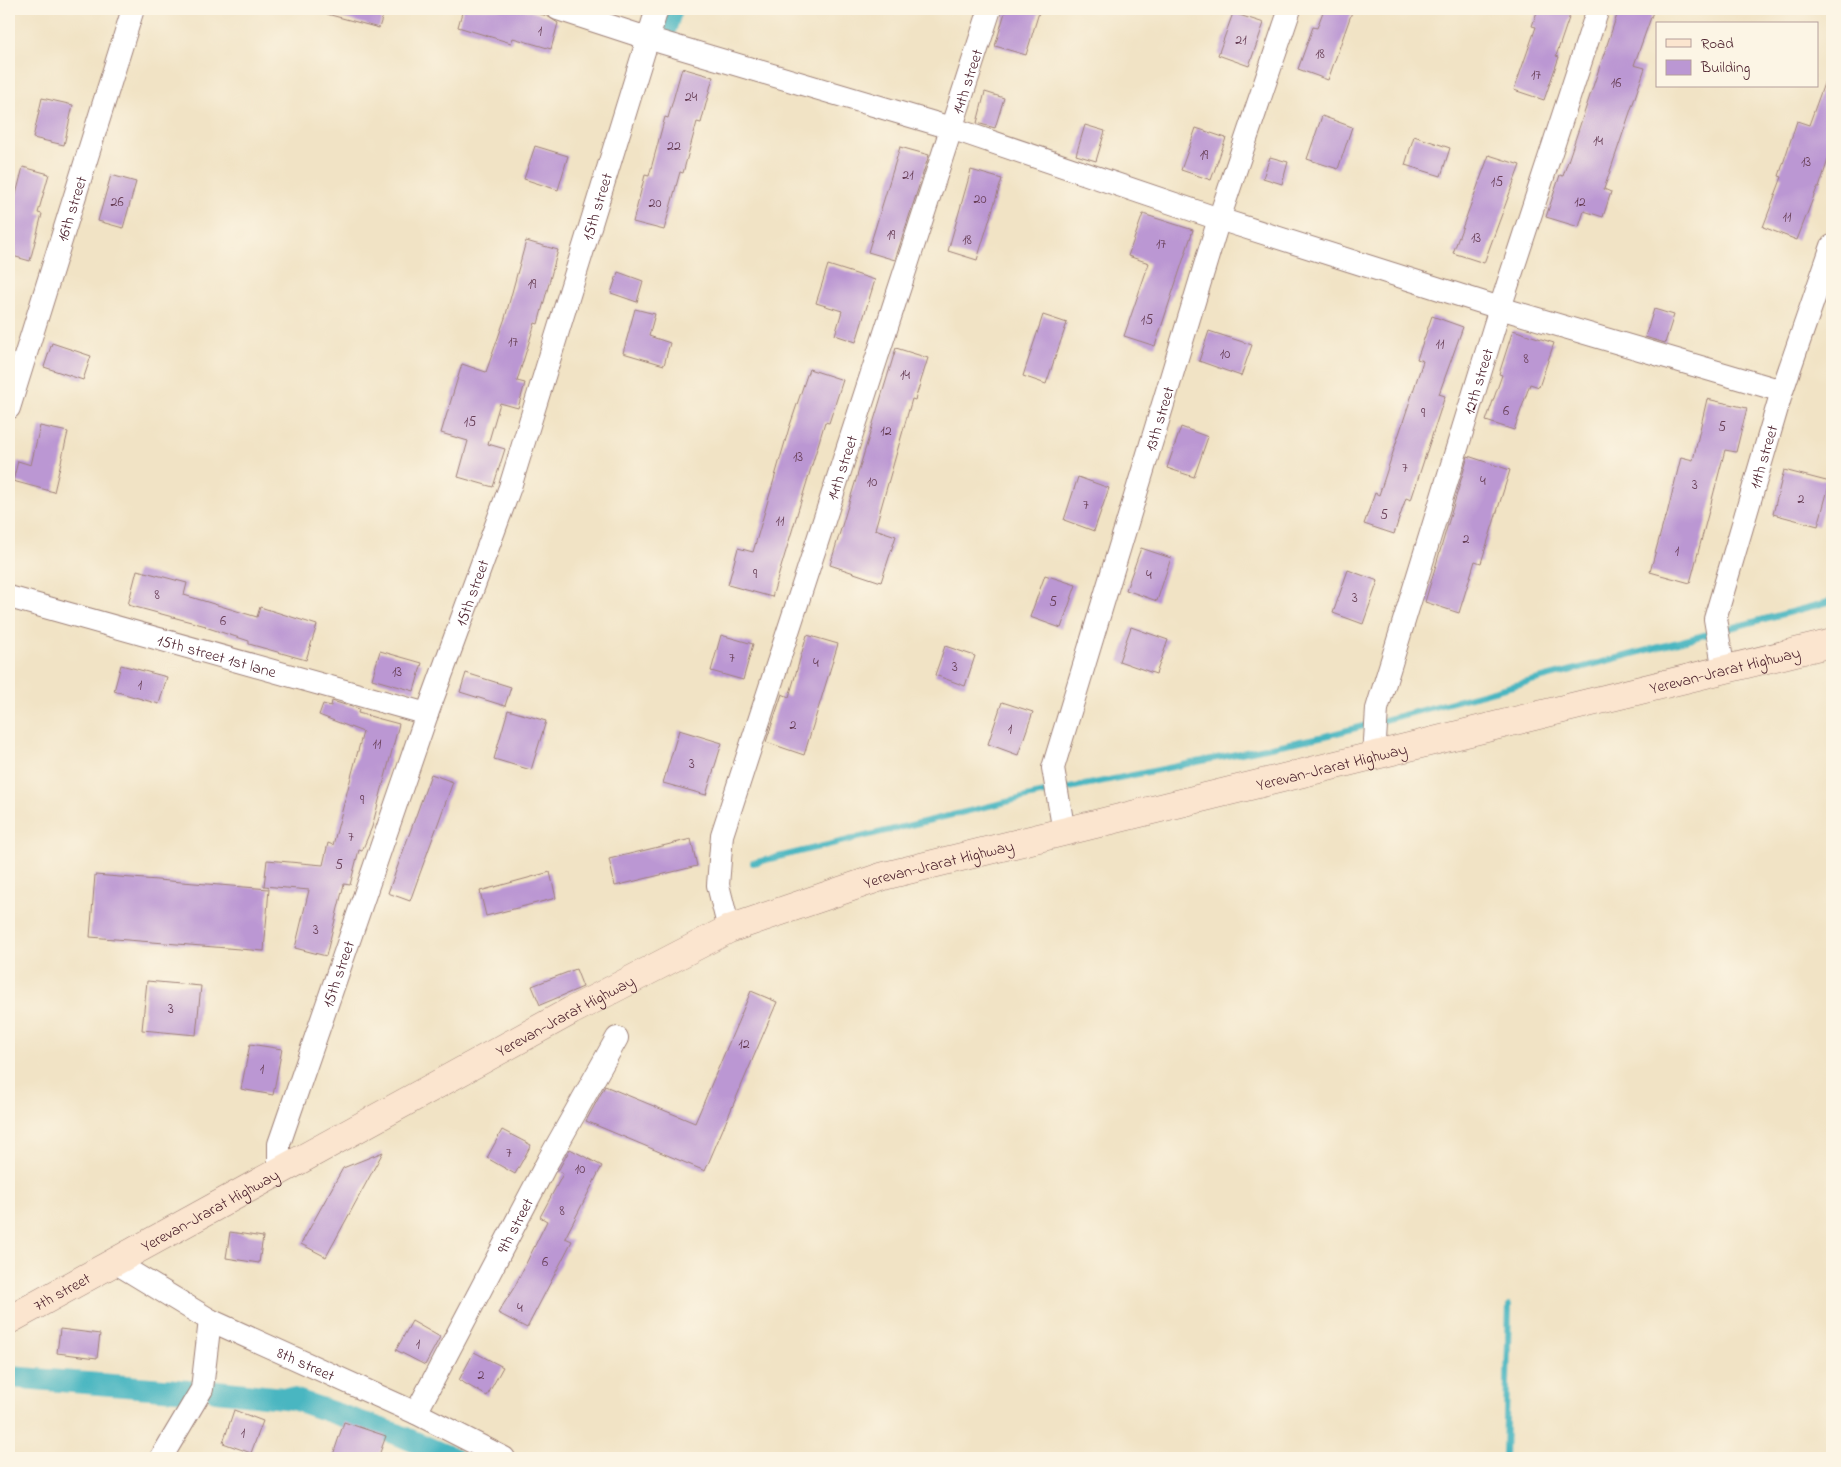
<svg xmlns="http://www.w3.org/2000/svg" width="1841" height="1467" viewBox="0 0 1841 1467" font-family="'Indie Flower',sans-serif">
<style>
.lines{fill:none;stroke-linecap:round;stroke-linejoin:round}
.stream{stroke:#48b6c1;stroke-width:6}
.canal{stroke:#48b6c1;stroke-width:22}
.building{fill:#bb97d3}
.street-casing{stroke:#9e8178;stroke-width:24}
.secondary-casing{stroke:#9e8178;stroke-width:29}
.street{stroke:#fff;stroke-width:22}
.secondary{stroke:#fbe5cf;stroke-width:28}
.labels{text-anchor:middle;stroke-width:4.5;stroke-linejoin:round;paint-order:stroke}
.number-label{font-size:14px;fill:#663d55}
.street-label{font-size:16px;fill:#4a1f2b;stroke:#fcf5e5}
</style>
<rect width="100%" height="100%" fill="#fcf5e5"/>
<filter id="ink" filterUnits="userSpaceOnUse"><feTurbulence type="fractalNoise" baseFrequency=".02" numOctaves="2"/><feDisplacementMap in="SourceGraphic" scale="10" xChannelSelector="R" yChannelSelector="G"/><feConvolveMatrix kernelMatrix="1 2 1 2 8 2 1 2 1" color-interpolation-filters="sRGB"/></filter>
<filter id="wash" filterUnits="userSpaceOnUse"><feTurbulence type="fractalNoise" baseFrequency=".0096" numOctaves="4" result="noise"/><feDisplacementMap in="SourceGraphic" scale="20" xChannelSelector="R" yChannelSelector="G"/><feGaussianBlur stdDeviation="1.12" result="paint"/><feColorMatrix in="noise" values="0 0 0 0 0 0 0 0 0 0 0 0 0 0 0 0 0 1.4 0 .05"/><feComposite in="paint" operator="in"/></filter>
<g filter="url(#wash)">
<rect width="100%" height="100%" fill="#f1e3c5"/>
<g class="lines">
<!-- stream -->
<path class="stream" d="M 1381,721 L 1832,601
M 753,863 L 1035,795 L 1325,736 L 1371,724
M 1505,1458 L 1509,1305"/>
<!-- canal -->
<path class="canal" d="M 665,30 L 672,9
M 9,1377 L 189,1391
M 216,1391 L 293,1399 L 399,1435 L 452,1458"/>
</g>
<g id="blocks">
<!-- building -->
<path class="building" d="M 328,9 L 385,9 L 379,28 L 327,14 Z
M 463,9 L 523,9 L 547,16 L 558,23 L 551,49 L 513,38 L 511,43 L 458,27 Z
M 1006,9 L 1040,9 L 1026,55 L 995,46 Z
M 1324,9 L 1353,9 L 1328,80 L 1298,69 L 1313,27 L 1317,28 Z
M 1538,9 L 1572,9 L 1556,56 L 1559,57 L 1544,100 L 1514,90 L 1536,27 L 1532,26 Z
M 1619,9 L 1654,9 L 1634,65 L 1645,68 L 1604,189 L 1611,192 L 1603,217 L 1584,211 L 1579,227 L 1546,217 L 1560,175 L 1563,176 Z
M 1233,13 L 1264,23 L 1249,66 L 1218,55 Z
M 1830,67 L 1832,67 L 1832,147 L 1819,188 L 1817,188 L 1797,240 L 1763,227 L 1782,177 L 1779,176 L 1797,121 L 1809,125 Z
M 682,68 L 713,77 L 701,123 L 697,122 L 683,173 L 680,172 L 664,230 L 633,222 L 645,175 L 649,176 L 665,117 L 668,118 Z
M 985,92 L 1004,98 L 995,128 L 977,123 Z
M 42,98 L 73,105 L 64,145 L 33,138 Z
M 1322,116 L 1352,127 L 1338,169 L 1307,159 Z
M 1085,125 L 1105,131 L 1096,161 L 1076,155 Z
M 1196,128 L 1226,138 L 1211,180 L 1181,170 Z
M 1414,136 L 1450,148 L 1441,176 L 1405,165 Z
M 535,146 L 568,156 L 558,190 L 524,179 Z
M 900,147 L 929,155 L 895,260 L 868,252 Z
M 1489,155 L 1520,165 L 1484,263 L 1453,253 Z
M 1270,157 L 1288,162 L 1282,184 L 1263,178 Z
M 23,167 L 49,174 L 38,213 L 42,214 L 30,261 L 9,255 L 9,205 L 13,206 Z
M 971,170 L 1002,179 L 977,260 L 948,251 Z
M 111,175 L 136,182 L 123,228 L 98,221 Z
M 1143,214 L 1193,230 L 1155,346 L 1124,336 L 1149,263 L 1128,256 Z
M 526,241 L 558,250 L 538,324 L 535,323 L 517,381 L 525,383 L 518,408 L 500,403 L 488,444 L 505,449 L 493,487 L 458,477 L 468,441 L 441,433 L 462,364 L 486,372 L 505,318 Z
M 828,265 L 875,280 L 856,342 L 835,335 L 842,311 L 816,303 Z
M 618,272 L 643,281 L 637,302 L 611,293 Z
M 635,309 L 655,314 L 649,336 L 670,343 L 664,365 L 623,353 Z
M 1654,309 L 1674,315 L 1665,343 L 1645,337 Z
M 1043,315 L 1067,323 L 1046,384 L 1023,376 Z
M 1432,316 L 1463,327 L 1439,394 L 1445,396 L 1411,500 L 1406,498 L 1394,534 L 1364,524 L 1375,493 L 1379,495 L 1423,361 L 1417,359 Z
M 1513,330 L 1554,343 L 1539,387 L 1530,384 L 1514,430 L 1486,421 L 1502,375 L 1499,374 Z
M 1209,331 L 1252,345 L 1241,376 L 1199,361 Z
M 52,343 L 91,356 L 83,380 L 44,367 Z
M 896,348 L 928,358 L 915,400 L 912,399 L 875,529 L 896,536 L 881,582 L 830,565 Z
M 809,369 L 843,380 L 829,423 L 825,422 L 772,597 L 728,585 L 738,548 L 753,552 L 789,428 Z
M 1707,399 L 1747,408 L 1736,452 L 1725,450 L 1690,583 L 1650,572 L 1665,517 L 1666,518 L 1681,457 L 1693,460 Z
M 40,426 L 68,432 L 54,492 L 13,481 L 18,461 L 31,465 Z
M 1181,427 L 1208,437 L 1194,477 L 1167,468 Z
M 1468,456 L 1510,470 L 1481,563 L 1475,561 L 1459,613 L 1425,602 Z
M 1784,470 L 1830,482 L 1818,526 L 1773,514 Z
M 1078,477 L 1109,488 L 1094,531 L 1064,520 Z
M 1141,548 L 1171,558 L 1157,601 L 1126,590 Z
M 137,570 L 187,583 L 184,595 L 257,617 L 260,607 L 317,625 L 306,660 L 249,644 L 249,641 L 205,627 L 206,626 L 128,605 Z
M 1348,570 L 1378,581 L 1363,624 L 1333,613 Z
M 1045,575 L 1076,585 L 1061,628 L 1030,617 Z
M 1131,627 L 1168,640 L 1156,674 L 1119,661 Z
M 721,635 L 753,644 L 743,680 L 711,671 Z
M 807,635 L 838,644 L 804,755 L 766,742 L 782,694 L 789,697 Z
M 945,646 L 975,656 L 965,686 L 935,675 Z
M 380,651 L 422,663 L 414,691 L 372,679 Z
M 121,665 L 167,677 L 159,704 L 114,691 Z
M 466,673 L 511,687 L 505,706 L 460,692 Z
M 332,701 L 359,709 L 358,713 L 399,724 L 372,827 L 362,851 L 359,850 L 350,885 L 344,884 L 326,956 L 295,948 L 309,890 L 264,886 L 267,860 L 323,865 L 328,843 L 333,845 L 363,732 L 319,715 L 323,704 L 331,706 Z
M 1002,702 L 1033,712 L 1018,755 L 988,744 Z
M 508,710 L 546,721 L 531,770 L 494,759 Z
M 679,730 L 722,743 L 706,795 L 663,783 Z
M 431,774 L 453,782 L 410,901 L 388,893 Z
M 691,839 L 697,866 L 615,886 L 609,859 Z
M 550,872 L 556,898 L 486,916 L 480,891 Z
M 95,875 L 269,889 L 264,951 L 90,937 Z
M 576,969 L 583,987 L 540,1005 L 532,986 Z
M 147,981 L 201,986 L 196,1035 L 142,1030 Z
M 751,991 L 777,1002 L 705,1171 L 586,1121 L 605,1086 L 695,1123 Z
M 250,1044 L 282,1049 L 273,1095 L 241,1089 Z
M 502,1130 L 531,1145 L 515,1174 L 487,1158 Z
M 570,1149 L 602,1166 L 565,1238 L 572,1241 L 527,1328 L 498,1313 L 515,1286 L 547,1221 L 540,1217 L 563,1174 L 558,1171 Z
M 383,1152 L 326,1257 L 301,1244 L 343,1168 Z
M 230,1232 L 263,1237 L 259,1263 L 226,1258 Z
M 412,1321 L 440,1337 L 425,1365 L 396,1350 Z
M 60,1329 L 100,1334 L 97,1358 L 57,1353 Z
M 474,1352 L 503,1367 L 487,1396 L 459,1380 Z
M 234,1410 L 263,1421 L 251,1453 L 223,1443 Z
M 344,1422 L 386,1436 L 378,1458 L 332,1458 Z"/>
</g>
</g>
<g filter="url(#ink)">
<use href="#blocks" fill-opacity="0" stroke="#9e8178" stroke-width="1"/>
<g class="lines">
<defs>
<g id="street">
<path d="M 558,9 L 647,38 L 951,128 L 1219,219 L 1500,308 L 1782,391"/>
<path id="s1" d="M 9,408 L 133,9"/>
<path id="s2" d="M 9,597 L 427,714"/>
<path id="s3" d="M 1724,671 L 1715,619 L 1782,391 L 1832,246"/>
<path id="s4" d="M 1374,756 L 1377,709 L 1500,308 L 1598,9"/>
<path id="s5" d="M 1064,832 L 1053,768 L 1219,219 L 1290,9"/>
<path id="s6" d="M 729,929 L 718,885 L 722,835 L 990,9"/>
<path id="s7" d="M 279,1172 L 279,1144 L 427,714 L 510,487 L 657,9"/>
<path id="s8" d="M 113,1261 L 210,1320 L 416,1413 L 504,1458"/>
<path id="s9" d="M 416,1413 L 548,1161 L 617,1038"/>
<path d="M 161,1458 L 202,1389 L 210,1320"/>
</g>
<g id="secondary">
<path id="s10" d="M 9,1320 L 571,1011 L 729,929 L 884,876 L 1832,643"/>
</g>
</defs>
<!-- street casing -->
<use href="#street" class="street-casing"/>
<!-- secondary casing -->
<use href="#secondary" class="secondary-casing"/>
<!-- street -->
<use href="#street" class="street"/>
<!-- secondary -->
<use href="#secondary" class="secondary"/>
</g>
</g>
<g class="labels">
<!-- number labels -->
<g class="number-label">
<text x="540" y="35">1</text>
<text x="1241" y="44">21</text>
<text x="1320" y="58">18</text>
<text x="1536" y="79">17</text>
<text x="1616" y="87">16</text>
<text x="691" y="101">24</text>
<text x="1598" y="145">14</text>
<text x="674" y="150">22</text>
<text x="1204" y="159">19</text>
<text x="1806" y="166">13</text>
<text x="908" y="179">21</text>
<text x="1497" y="186">15</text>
<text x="980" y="203">20</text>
<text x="117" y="206">26</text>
<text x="1580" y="206">12</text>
<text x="655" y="207">20</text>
<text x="1787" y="221">11</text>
<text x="891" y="239">19</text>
<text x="1476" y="242">13</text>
<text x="967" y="244">18</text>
<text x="1161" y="248">17</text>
<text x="532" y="288">19</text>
<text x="1147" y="324">15</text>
<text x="513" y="346">17</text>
<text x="1440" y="348">11</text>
<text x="1225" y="358">10</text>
<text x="1526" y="363">8</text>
<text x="905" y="379">14</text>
<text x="1506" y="415">6</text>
<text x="1423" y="417">9</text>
<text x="470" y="426">15</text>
<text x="1722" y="431">5</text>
<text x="886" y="435">12</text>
<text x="798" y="461">13</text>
<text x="1405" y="472">7</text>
<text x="1483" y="485">4</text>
<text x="872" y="486">10</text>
<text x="1695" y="489">3</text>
<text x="1801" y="503">2</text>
<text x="1086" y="509">7</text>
<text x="1384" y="519">5</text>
<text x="780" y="525">11</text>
<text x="1466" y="543">2</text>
<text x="1677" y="555">1</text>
<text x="755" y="578">9</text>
<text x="1149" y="579">4</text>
<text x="157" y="599">8</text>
<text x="1355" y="602">3</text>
<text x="1053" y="606">5</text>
<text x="223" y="625">6</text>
<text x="732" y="662">7</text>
<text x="816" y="667">4</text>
<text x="955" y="671">3</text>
<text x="397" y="676">13</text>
<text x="140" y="689">1</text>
<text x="793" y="729">2</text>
<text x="1010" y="733">1</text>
<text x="377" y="748">11</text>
<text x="692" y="768">3</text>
<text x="362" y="804">9</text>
<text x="351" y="841">7</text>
<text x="339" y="869">5</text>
<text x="316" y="934">3</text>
<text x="171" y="1013">3</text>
<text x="744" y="1048">12</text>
<text x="262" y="1073">1</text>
<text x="509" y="1157">7</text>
<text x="580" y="1173">10</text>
<text x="562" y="1215">8</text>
<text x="545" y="1266">6</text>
<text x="520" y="1312">4</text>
<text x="418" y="1348">1</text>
<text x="481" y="1379">2</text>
<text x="243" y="1437">1</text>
</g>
<!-- street labels -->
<g class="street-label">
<text dy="6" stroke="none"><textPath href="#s6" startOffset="888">14th street</textPath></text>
<text dy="6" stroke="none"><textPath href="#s7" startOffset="1018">15th street</textPath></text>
<text dy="6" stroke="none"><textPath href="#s1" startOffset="209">16th street</textPath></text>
<text dy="6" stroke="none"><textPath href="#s4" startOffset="390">12th street</textPath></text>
<text dy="6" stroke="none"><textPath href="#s5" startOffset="430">13th street</textPath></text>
<text dy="6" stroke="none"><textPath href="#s3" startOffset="222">11th street</textPath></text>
<text dy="6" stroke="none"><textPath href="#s6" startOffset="482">14th street</textPath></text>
<text dy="6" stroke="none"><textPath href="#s7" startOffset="612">15th street</textPath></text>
<text dy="6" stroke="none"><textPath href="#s2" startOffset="216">15th street 1st lane</textPath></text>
<text dy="6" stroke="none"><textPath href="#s10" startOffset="1849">Yerevan-Jrarat Highway</textPath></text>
<text dy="6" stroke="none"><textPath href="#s10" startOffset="1444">Yerevan-Jrarat Highway</textPath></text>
<text dy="6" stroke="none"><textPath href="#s10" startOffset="1039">Yerevan-Jrarat Highway</textPath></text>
<text dy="6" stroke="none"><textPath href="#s7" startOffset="208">15th street</textPath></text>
<text dy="6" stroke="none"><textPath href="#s10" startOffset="634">Yerevan-Jrarat Highway</textPath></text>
<text dy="6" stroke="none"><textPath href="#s10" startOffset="229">Yerevan-Jrarat Highway</textPath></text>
<text dy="6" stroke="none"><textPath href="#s9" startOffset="212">9th street</textPath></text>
<text dy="6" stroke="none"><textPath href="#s10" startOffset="60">7th street</textPath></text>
<text dy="6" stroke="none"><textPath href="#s8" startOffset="219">8th street</textPath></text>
</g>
</g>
<!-- margin -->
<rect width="1841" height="1467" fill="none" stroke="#fcf5e5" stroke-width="30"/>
<!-- legend -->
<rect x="1656" y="22" width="162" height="65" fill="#fcf5e5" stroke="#b59f9b"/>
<rect x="1666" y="39" width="25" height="8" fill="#fbe5cf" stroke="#b59f9b"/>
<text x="1701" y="48" font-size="15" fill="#4a1f2b">Road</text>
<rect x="1666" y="60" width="25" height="15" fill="#bb97d3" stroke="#b59f9b"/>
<text x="1701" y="72" font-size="15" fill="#4a1f2b">Building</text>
</svg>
